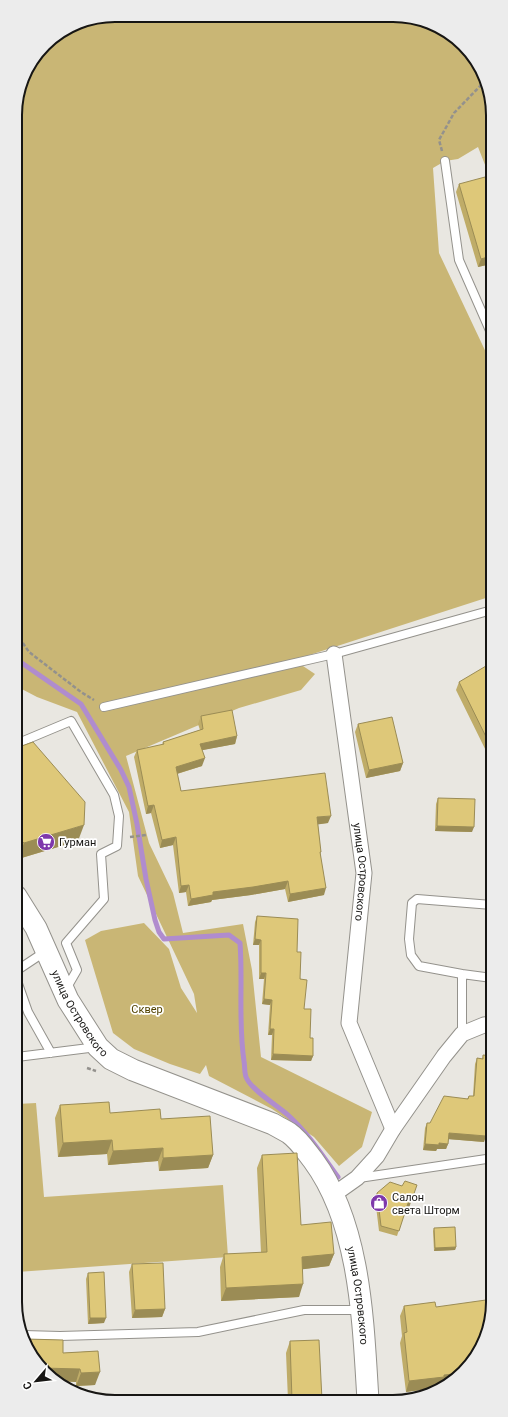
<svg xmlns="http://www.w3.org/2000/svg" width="508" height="1417" viewBox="0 0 508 1417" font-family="Roboto,sans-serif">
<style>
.green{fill:#c9b675}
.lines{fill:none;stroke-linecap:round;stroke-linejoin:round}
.stream{stroke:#b08cce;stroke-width:5}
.lane-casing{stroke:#94928c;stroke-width:10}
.street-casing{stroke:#94928c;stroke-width:17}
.secondary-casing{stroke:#94928c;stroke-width:23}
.path{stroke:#93918d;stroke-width:2.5;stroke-dasharray:4 2;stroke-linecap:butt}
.lane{stroke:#fff;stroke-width:8}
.street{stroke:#fff;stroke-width:15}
.secondary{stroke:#fff;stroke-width:21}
.wall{fill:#bfac68}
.shaded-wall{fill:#9b8c55}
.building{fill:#dec879;stroke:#9b8c55}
.labels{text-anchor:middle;stroke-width:3.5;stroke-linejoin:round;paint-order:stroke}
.poi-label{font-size:11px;fill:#171614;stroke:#fff;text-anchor:start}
.street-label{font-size:11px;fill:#171614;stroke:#fff}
.park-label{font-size:11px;fill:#514200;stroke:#fff}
.rim{fill:none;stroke:#171614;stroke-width:2}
</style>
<rect width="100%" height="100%" fill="#e9e7e1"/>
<!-- green -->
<path class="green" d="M 115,15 L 413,17 L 464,44 L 491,95 L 491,180 L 478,147 L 458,159 L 445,161 L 433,168 L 439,253 L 491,363 L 492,596 L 294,660 L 315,674 L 301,690 L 239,708 L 126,756 L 149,843 L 173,893 L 183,933 L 243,924 L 252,970 L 261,1057 L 372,1112 L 362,1147 L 339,1166 L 314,1137 L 272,1109 L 209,1076 L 206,1065 L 200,1074 L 170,1064 L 134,1049 L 113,1033 L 85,940 L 101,931 L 144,923 L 169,949 L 181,988 L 197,1013 L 194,994 L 138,876 L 129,812 L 77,712 L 37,697 L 16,686 L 15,108 L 25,70 L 49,40 L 77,23 Z
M 36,1103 L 44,1197 L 223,1185 L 228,1257 L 17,1272 L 17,1104 Z"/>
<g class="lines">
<!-- stream -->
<path class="stream" d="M 16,659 L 81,704 L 121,770 L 129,787 L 137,824 L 146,879 L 155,920 L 159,932 L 164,939 L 229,935 L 240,943 C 243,982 238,1022 244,1061 C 245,1066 244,1075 247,1079 C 253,1091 278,1106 288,1115 C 308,1133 322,1155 338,1177"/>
<defs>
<path id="lane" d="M 445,161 L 459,260 L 491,333
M 104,707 L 334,654 L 492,610
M 16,744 L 71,721 L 114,795 L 119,816 L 117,846 L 101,854 L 104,899 L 66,943 L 77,970 L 66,989
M 16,971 L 46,951
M 462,974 L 492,978
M 16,978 L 28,1012 L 51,1053
M 462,1034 L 462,974 L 419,966 L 411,955 L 409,939 L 412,903 L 417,899 L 492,905
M 17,1057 L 97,1047
M 359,1178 L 493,1158
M 24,1335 L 60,1336 L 198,1332 L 304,1310 L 361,1310"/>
<g id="street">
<path id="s1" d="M 334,654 L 364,873 L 349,1023 L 393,1129"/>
<path d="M 333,1195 L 357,1178 L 377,1156 L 393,1129 L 444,1056 L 462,1034 L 484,1025 L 492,1024"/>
</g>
<g id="secondary">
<path id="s2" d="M 16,896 L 36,928 L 68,1000 L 98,1047 L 111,1059 L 133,1070 L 273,1124 C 278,1127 284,1130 289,1133 C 299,1140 306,1151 313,1160 C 361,1225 363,1322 368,1400"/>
</g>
</defs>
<!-- lane casing -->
<use href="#lane" class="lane-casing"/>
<!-- street casing -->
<use href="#street" class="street-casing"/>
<!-- secondary casing -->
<use href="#secondary" class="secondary-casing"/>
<!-- path -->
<path class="path" d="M 442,151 L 439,140 L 454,113 L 484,82
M 16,633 L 29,652 L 81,692 L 94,700
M 130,837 L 146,835
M 87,1068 L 96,1071"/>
<!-- lane -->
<use href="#lane" class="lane"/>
<!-- street -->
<use href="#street" class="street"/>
<!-- secondary -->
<use href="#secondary" class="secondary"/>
</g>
<!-- wall -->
<path class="wall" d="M 459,184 L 491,264 L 478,267 L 456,192 Z
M 492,679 L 492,763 L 456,690 L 459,682 Z
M 201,716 L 237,736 L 235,744 L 202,750 L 202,766 L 177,774 L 181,791 L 328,823 L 318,824 L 324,895 L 288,902 L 285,889 L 251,895 L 212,900 L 211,902 L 188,906 L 186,892 L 179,893 L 173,845 L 160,848 L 151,813 L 146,814 L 134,757 L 137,750 L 162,745 L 163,742 L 200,730 L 198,724 Z
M 358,724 L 403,763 L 400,771 L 366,778 L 355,732 Z
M 16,748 L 78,841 L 18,859 L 16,858 Z
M 438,798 L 472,832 L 435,831 L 436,804 Z
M 257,916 L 297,952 L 304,1009 L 313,1056 L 311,1061 L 271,1060 L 272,1035 L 268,1035 L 270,1005 L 262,1004 L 264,979 L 259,979 L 259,945 L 253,945 L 255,922 Z
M 483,1055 L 487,1126 L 484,1142 L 448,1139 L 448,1144 L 446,1149 L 437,1149 L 436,1151 L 423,1150 L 425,1128 L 427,1123 L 430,1123 L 467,1099 L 469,1096 L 473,1096 L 475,1064 L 477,1058 L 482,1059 Z
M 60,1105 L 110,1113 L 161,1119 L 213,1155 L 208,1168 L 159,1171 L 158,1161 L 108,1165 L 107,1154 L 58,1157 L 55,1118 Z
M 262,1155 L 301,1225 L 334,1254 L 329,1266 L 303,1269 L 299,1297 L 221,1301 L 220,1267 L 224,1254 L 261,1253 L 257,1168 Z
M 377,1193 L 409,1208 L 406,1208 L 397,1236 L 379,1231 L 375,1198 Z
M 434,1228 L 456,1247 L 455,1250 L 434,1251 L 433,1231 Z
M 132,1264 L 165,1309 L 162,1317 L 132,1318 L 129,1272 Z
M 88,1273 L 104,1323 L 88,1324 L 86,1279 Z
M 404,1306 L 441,1385 L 441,1387 L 406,1392 L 400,1343 L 402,1336 L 400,1316 Z
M 290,1341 L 322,1400 L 288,1400 L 286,1353 Z
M 98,1351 L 95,1385 L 76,1386 L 76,1382 L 60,1381 L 44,1373 L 63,1353 Z"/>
<!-- shaded-wall -->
<path class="shaded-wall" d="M 491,256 L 491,264 L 478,267 L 481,259 Z
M 237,736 L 235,744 L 198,751 L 200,744 Z
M 205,758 L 202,766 L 173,775 L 176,767 Z
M 403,763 L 400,771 L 366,778 L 369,770 Z
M 154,805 L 151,813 L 146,814 L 148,806 Z
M 331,816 L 328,823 L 314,825 L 317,817 Z
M 84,825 L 78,841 L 18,859 L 24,843 Z
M 437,826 L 474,827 L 472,832 L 435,831 Z
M 176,837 L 173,845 L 160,848 L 162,840 Z
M 288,881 L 285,889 L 251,895 L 212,900 L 211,902 L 188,906 L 191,899 L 213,892 Z
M 189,885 L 186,892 L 179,893 L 181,886 Z
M 326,888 L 324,895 L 288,902 L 290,894 Z
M 255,939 L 261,940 L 259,945 L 253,945 Z
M 261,973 L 266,973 L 264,979 L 259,979 Z
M 264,999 L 272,1000 L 270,1005 L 262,1004 Z
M 270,1029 L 274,1029 L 272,1035 L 268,1035 Z
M 273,1054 L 313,1056 L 311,1061 L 271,1060 Z
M 487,1120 L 493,1120 L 493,1126 L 485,1126 Z
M 449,1133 L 486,1136 L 484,1142 L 447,1139 Z
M 112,1140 L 107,1154 L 58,1157 L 63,1143 Z
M 439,1143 L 448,1144 L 446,1149 L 437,1149 L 436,1151 L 423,1150 L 425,1144 Z
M 163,1148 L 158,1161 L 108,1165 L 113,1151 Z
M 213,1155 L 208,1168 L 159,1171 L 163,1158 Z
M 411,1202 L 409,1208 L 406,1208 L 408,1203 Z
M 456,1247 L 455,1250 L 434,1251 L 435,1248 Z
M 334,1254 L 329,1266 L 297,1270 L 302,1257 Z
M 303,1284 L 299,1297 L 221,1301 L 226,1288 Z
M 165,1309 L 162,1317 L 132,1318 L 135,1310 Z
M 90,1318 L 106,1318 L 104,1323 L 88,1324 Z
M 42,1368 L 80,1369 L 76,1382 L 60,1381 L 44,1373 Z
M 100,1372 L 95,1385 L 76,1386 L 81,1373 Z
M 462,1373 L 448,1384 L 441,1385 L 441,1387 L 406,1392 L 409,1381 L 444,1375 Z"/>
<!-- building -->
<path class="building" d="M 485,177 L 491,198 L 491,256 L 481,259 L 459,184 Z
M 486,666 L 492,679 L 492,749 L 459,682 Z
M 232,710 L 237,736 L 200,744 L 205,758 L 176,767 L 181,791 L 325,773 L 331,816 L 317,817 L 321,852 L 320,852 L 326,888 L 290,894 L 288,881 L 253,887 L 213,892 L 213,895 L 191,899 L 189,885 L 181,886 L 176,837 L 162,840 L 154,805 L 148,806 L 137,750 L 164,744 L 163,742 L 203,729 L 201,716 Z
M 392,717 L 403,763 L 369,770 L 358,724 Z
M 33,742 L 85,802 L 84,825 L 24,843 L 16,837 L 16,748 Z
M 438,798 L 475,799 L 474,827 L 437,826 Z
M 257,916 L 298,919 L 297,952 L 301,952 L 300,979 L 307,980 L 304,1009 L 311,1009 L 310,1038 L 313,1038 L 313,1056 L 273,1054 L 274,1029 L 270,1029 L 272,1000 L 264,999 L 266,973 L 261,973 L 261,940 L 255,939 Z
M 483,1055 L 492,1056 L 493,1120 L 487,1120 L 486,1136 L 449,1133 L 448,1144 L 439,1143 L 439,1145 L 425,1144 L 427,1123 L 430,1123 L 444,1096 L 468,1099 L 469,1096 L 474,1096 L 477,1058 L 483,1059 Z
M 109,1102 L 110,1113 L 160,1109 L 161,1119 L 210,1116 L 213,1155 L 163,1158 L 163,1148 L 113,1151 L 112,1140 L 63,1143 L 60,1105 Z
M 297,1153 L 301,1225 L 331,1222 L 334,1254 L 302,1257 L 303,1284 L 226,1288 L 224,1254 L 267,1252 L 262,1155 Z
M 405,1181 L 417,1185 L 411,1202 L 408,1203 L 399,1231 L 381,1226 L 377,1193 L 390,1182 L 402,1186 Z
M 455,1227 L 456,1247 L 435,1248 L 434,1228 Z
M 163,1263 L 165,1309 L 135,1310 L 132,1264 Z
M 104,1272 L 106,1318 L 90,1318 L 88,1273 Z
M 493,1299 L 493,1308 L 485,1340 L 468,1368 L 462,1373 L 444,1375 L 444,1377 L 409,1381 L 404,1333 L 407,1332 L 404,1306 L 435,1302 L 436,1307 Z
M 26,1339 L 63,1340 L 63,1353 L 98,1351 L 100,1372 L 81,1373 L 80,1369 L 42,1368 Z
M 319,1340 L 322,1400 L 292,1400 L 290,1341 Z"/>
<!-- icons -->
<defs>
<symbol id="supermarket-disc" viewBox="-11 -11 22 22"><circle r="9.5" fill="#7e38ab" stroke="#fff"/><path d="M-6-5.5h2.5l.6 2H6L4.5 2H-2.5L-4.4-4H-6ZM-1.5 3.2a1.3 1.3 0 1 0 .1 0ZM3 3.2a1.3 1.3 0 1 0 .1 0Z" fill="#fff"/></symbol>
<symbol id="shop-disc" viewBox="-11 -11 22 22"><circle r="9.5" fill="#7e38ab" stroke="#fff"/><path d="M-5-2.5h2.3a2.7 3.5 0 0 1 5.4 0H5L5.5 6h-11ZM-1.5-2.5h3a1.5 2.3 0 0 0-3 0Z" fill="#fff"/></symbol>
</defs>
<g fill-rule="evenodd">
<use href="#supermarket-disc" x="36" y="832" width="20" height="20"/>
<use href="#shop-disc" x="369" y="1193" width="20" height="20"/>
</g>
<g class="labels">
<!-- poi labels -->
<g class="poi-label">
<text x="59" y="846">Гурман</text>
<text x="392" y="1201">Салон<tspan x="392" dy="13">света Шторм</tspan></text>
</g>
<!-- street labels -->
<g class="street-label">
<text dy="4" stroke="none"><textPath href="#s1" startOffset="220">улица Островского</textPath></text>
<text dy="4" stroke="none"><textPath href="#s2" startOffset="134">улица Островского</textPath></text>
<text dy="4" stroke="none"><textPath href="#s2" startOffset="564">улица Островского</textPath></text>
</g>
<!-- park labels -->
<g class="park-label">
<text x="147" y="1013">Сквер</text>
</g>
</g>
<!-- crop -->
<path d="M0 0H508V1417H0ZM115 22H393A93 93 0 0 1 486 115V1302A93 93 0 0 1 393 1395H115A93 93 0 0 1 22 1302V115A93 93 0 0 1 115 22Z" fill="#ececec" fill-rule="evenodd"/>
<path class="rim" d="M115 22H393A93 93 0 0 1 486 115V1302A93 93 0 0 1 393 1395H115A93 93 0 0 1 22 1302V115A93 93 0 0 1 115 22Z"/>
<!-- north arrow -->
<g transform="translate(36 1381) rotate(242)" stroke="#ffffff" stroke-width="3" paint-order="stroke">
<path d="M0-3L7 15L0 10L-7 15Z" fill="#171614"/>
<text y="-6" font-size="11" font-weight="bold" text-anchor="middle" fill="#171614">С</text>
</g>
</svg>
